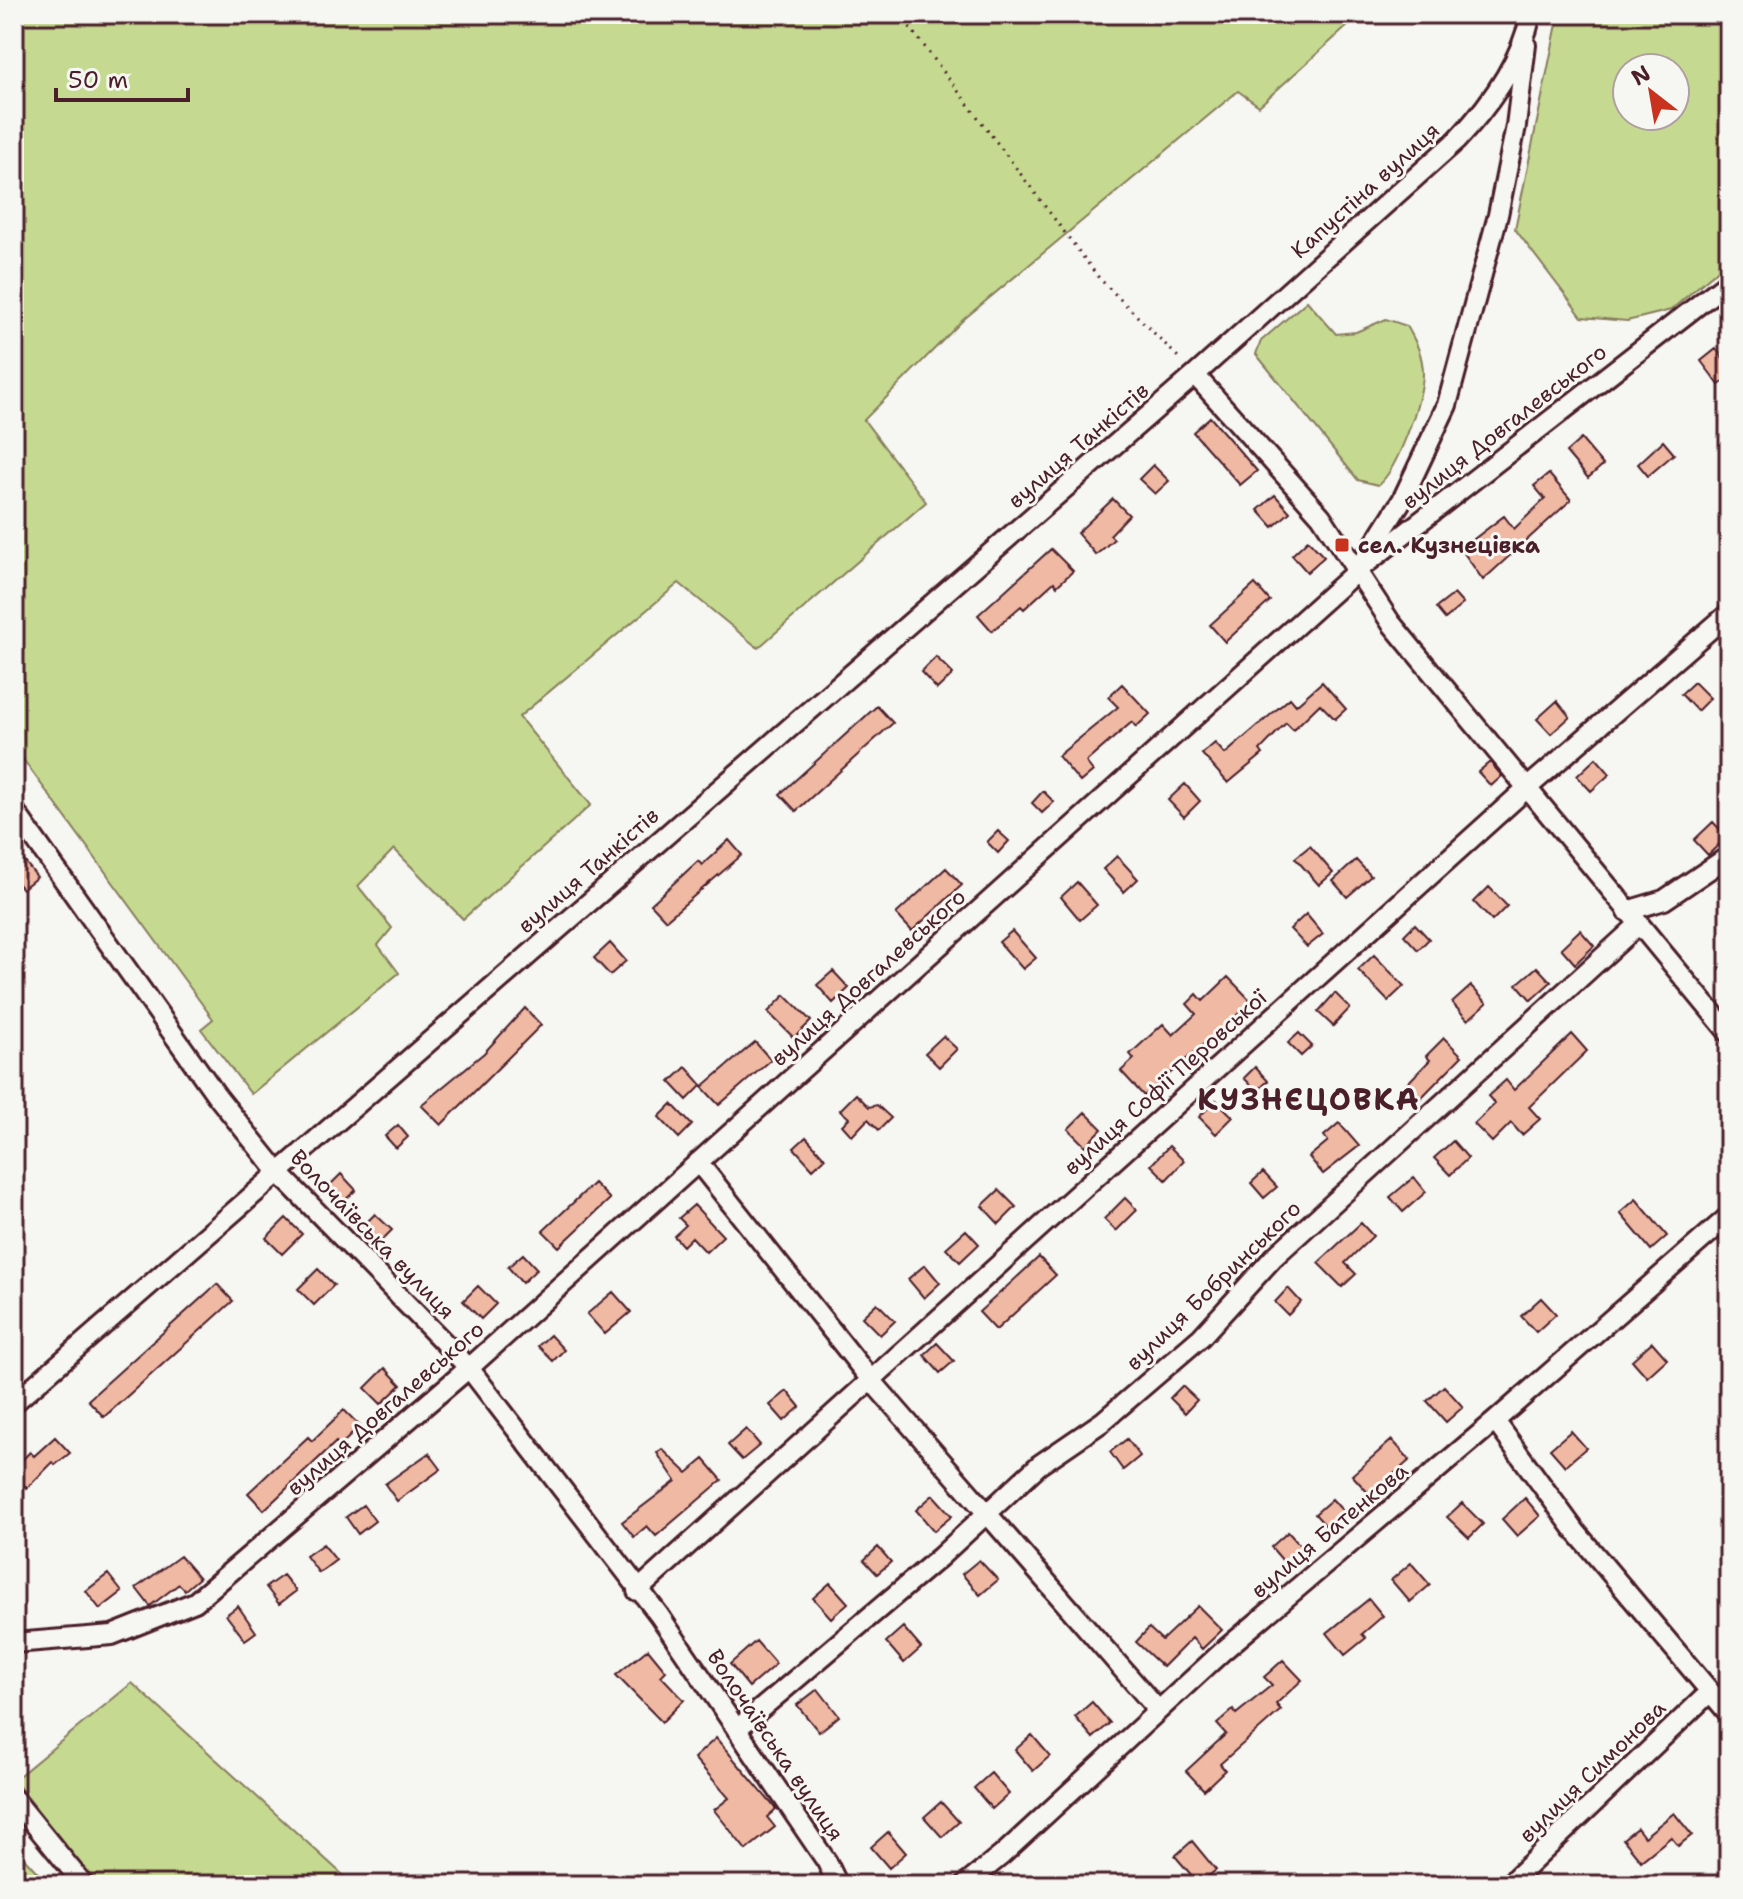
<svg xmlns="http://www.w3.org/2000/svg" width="1743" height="1899" viewBox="0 0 1743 1899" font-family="'Shantell Sans',sans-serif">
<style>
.green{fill:#c5da90;stroke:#887c5e;stroke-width:2;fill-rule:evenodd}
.building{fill:#efb9a3;stroke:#4a1f2b;stroke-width:2}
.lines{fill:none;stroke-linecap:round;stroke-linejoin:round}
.street-casing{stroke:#4a1f2b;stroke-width:24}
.path{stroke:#4a1f2b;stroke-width:3;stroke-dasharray:2 6;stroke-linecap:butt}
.street{stroke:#f6f6f2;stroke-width:18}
.poi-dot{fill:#c8321e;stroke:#f6f6f2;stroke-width:3}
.labels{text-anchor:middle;stroke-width:6;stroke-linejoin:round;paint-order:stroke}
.street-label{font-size:22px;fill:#4a1f2b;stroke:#f6f6f2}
.poi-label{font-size:22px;font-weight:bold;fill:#4a1f2b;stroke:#f6f6f2;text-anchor:start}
.district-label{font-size:30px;font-weight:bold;letter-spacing:2px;fill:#4a1f2b;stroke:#f6f6f2}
</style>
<rect width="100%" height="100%" fill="#f6f6f2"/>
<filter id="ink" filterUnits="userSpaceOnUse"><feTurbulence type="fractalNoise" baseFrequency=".0125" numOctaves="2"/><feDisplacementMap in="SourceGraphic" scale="16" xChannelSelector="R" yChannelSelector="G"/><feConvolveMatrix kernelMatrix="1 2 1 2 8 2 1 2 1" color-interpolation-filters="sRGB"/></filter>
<g filter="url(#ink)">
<!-- green -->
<path class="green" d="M 14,14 L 1361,14 L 1259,106 L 1238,91 L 964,319 L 864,420 L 926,502 L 758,648 L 679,583 L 519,717 L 591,805 L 463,919 L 394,849 L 358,886 L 392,928 L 378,945 L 399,973 L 251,1094 L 201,1029 L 213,1019 L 14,747 Z
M 1559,14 L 1729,14 L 1729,260 L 1671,310 L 1627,321 L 1582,317 L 1515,229 ZM 1627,68 L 1675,68 L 1675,116 L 1627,116 Z
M 1307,301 L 1336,334 L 1356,332 L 1386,319 L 1407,326 C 1416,342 1423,355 1423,374 C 1423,398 1397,471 1378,485 L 1358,480 L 1256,354 L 1261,341 Z
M 132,1683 L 354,1885 L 97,1885 L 14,1780 Z
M 14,1847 L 49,1885 L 14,1885 Z"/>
<!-- building -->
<path class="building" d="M 1716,349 L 1729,366 L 1729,378 L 1719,385 L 1701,361 Z
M 1210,417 L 1257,471 L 1240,485 L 1193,432 Z
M 1581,439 L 1603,465 L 1588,478 L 1566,452 Z
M 1663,441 L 1674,454 L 1648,476 L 1638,464 Z
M 1153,465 L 1169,481 L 1155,494 L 1139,479 Z
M 1549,474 L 1571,500 L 1483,580 L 1461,549 L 1504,516 L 1514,529 L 1545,499 L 1534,486 Z
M 1275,495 L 1290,512 L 1273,527 L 1258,510 Z
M 1113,499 L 1129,515 L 1110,535 L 1114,539 L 1096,555 L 1077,533 Z
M 1308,540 L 1324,557 L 1307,572 L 1292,555 Z
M 1051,549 L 1073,571 L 1057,586 L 1054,582 L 1024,609 L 1021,606 L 992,631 L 978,615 Z
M 1255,584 L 1270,601 L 1225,642 L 1210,625 Z
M 1454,594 L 1463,604 L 1445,619 L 1436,608 Z
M 936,657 L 953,674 L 937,689 L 921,672 Z
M 1322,682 L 1346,709 L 1335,719 L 1320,704 L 1293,730 L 1286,723 L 1260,750 L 1263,754 L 1228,783 L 1202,754 L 1215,743 L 1225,754 L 1290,698 L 1296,705 Z
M 1694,682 L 1710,698 L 1697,711 L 1681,694 Z
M 1122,684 L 1150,714 L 1136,727 L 1132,722 L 1086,762 L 1093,771 L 1080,782 L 1058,756 L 1118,707 L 1108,697 Z
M 1557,701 L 1570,717 L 1551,734 L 1537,719 Z
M 877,706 L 893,723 L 796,811 L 780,794 Z
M 1596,758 L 1610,774 L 1591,791 L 1577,776 Z
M 1490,762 L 1502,776 L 1491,786 L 1478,772 Z
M 1185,784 L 1200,801 L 1184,817 L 1168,800 Z
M 1043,791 L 1054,802 L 1042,813 L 1032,803 Z
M 1713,822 L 1727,837 L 1708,855 L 1694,840 Z
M 998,831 L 1009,841 L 998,853 L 987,842 Z
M 729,840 L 742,855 L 666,920 L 651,904 L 698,861 L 702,865 Z
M 1310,846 L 1333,873 L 1319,885 L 1295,858 Z
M 14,848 L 37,877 L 22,889 L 14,879 Z
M 1117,856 L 1138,879 L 1124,892 L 1103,869 Z
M 1356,860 L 1371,876 L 1347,897 L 1333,881 Z
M 946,868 L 962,885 L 912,931 L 896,914 Z
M 1077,882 L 1097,905 L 1080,920 L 1061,897 Z
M 1489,887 L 1507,906 L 1492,921 L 1474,902 Z
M 1306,914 L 1323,934 L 1307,947 L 1290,929 Z
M 1415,924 L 1429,939 L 1418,950 L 1404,935 Z
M 1580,930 L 1594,946 L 1575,964 L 1561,948 Z
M 1012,931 L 1036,958 L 1023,969 L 999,942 Z
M 610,943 L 626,961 L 610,975 L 594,958 Z
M 1374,955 L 1404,986 L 1388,1001 L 1358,970 Z
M 1537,967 L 1551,982 L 1531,1000 L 1517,984 Z
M 833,971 L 849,988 L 833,1003 L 817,985 Z
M 1228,977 L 1252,1002 L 1144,1096 L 1121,1071 L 1134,1059 L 1130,1054 L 1163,1024 L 1173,1035 L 1196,1014 L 1187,1004 L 1197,994 L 1203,1001 Z
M 1471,986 L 1487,1003 L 1468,1020 L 1452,1003 Z
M 1335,993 L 1350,1008 L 1333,1026 L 1318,1012 Z
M 785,995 L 811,1021 L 794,1038 L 768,1012 Z
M 525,1008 L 541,1025 L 441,1125 L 421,1105 L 484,1053 Z
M 1299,1033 L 1312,1046 L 1301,1056 L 1288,1043 Z
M 1572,1034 L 1587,1051 L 1529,1107 L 1540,1119 L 1522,1135 L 1511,1123 L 1492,1142 L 1474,1124 L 1495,1104 L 1488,1096 L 1506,1080 L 1514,1090 Z
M 943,1036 L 957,1049 L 939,1067 L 925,1053 Z
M 1444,1038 L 1462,1056 L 1414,1105 L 1400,1091 L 1430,1060 L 1426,1056 Z
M 755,1042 L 771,1060 L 719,1105 L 702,1087 Z
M 686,1067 L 702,1085 L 687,1100 L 670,1082 Z
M 1255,1067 L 1268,1081 L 1257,1091 L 1244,1078 Z
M 856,1094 L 869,1107 L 877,1105 L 891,1118 L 879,1130 L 868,1119 L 852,1136 L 842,1125 L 849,1118 L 840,1110 Z
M 1216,1100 L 1233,1117 L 1216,1134 L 1199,1117 Z
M 672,1104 L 692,1125 L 679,1138 L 659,1117 Z
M 1085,1112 L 1102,1129 L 1085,1146 L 1068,1129 Z
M 1339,1123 L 1359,1146 L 1323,1174 L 1309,1157 L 1328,1141 L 1324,1136 Z
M 398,1125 L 408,1137 L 396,1148 L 385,1136 Z
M 806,1137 L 825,1158 L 813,1169 L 794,1148 Z
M 1453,1141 L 1468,1158 L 1450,1175 L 1434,1158 Z
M 1169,1146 L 1184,1161 L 1166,1180 L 1151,1165 Z
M 1263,1172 L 1277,1187 L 1264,1198 L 1251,1183 Z
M 341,1174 L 356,1190 L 343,1202 L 328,1187 Z
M 1414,1177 L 1426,1192 L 1403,1212 L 1390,1197 Z
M 594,1183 L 610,1199 L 559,1247 L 543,1231 Z
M 999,1190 L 1016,1207 L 999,1224 L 982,1206 Z
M 1125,1198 L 1137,1210 L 1116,1231 L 1104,1219 Z
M 1636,1199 L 1667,1236 L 1651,1250 L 1620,1213 Z
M 694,1205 L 723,1236 L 706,1252 L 692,1237 L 683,1246 L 674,1236 L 686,1225 L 679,1218 Z
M 375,1214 L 392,1230 L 380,1242 L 363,1226 Z
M 286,1218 L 302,1234 L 282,1254 L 266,1238 Z
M 1361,1223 L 1373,1236 L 1345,1263 L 1356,1274 L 1342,1287 L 1318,1263 Z
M 966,1230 L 979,1244 L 960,1262 L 946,1248 Z
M 523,1254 L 537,1269 L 522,1283 L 508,1267 Z
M 1039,1257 L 1056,1275 L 996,1330 L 979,1312 Z
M 925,1265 L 940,1283 L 924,1298 L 908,1279 Z
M 318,1269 L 334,1285 L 314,1305 L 298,1289 Z
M 217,1284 L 233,1301 L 104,1417 L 88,1400 Z
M 478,1286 L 496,1304 L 481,1319 L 463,1301 Z
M 1288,1288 L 1301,1302 L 1288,1315 L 1275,1302 Z
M 613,1292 L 631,1312 L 605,1334 L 587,1314 Z
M 1541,1298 L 1556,1314 L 1536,1332 L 1521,1316 Z
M 877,1303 L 895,1321 L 880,1335 L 862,1317 Z
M 550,1335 L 564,1350 L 553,1361 L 538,1346 Z
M 1652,1342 L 1667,1359 L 1647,1377 L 1632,1360 Z
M 937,1343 L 954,1361 L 940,1373 L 924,1355 Z
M 385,1368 L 401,1385 L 381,1404 L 365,1388 Z
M 1182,1386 L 1197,1400 L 1185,1413 L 1170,1398 Z
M 1444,1386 L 1463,1407 L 1446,1422 L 1427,1401 Z
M 787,1391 L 800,1407 L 784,1421 L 770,1405 Z
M 344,1410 L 360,1426 L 340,1446 L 336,1442 L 264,1510 L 248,1493 L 308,1437 L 312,1441 Z
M 746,1429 L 760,1445 L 742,1460 L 728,1445 Z
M 1571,1431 L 1586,1448 L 1565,1466 L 1550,1449 Z
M 55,1437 L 70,1453 L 55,1465 L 53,1462 L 27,1488 L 14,1476 L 14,1468 L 30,1452 L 34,1456 Z
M 1127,1439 L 1140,1456 L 1123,1470 L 1110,1452 Z
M 1392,1440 L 1410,1460 L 1370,1495 L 1352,1475 Z
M 662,1449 L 687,1473 L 704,1459 L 722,1480 L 656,1536 L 647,1526 L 634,1537 L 622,1522 L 676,1481 L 657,1453 Z
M 429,1453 L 441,1469 L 397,1501 L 385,1484 Z
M 933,1495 L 952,1516 L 934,1531 L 916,1510 Z
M 1525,1498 L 1540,1516 L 1517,1536 L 1502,1519 Z
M 1332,1499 L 1350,1519 L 1333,1534 L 1315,1514 Z
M 1462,1503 L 1483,1524 L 1469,1538 L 1447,1517 Z
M 363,1505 L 375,1521 L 358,1534 L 346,1517 Z
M 1288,1532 L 1306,1552 L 1289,1568 L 1271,1547 Z
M 323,1544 L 336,1560 L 319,1573 L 306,1556 Z
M 878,1547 L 891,1562 L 877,1574 L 864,1560 Z
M 180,1556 L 199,1578 L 185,1590 L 179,1584 L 150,1606 L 136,1588 Z
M 979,1560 L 998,1580 L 980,1595 L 962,1574 Z
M 1411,1563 L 1430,1585 L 1410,1602 L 1391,1580 Z
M 108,1574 L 122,1592 L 100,1609 L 86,1591 Z
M 283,1575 L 296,1591 L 279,1604 L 266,1587 Z
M 830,1583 L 848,1603 L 831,1618 L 813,1598 Z
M 1369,1599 L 1383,1616 L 1362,1634 L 1366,1638 L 1345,1655 L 1327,1633 Z
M 238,1606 L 256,1632 L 245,1640 L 226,1615 Z
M 1198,1606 L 1222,1630 L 1202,1649 L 1192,1638 L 1163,1667 L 1136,1642 L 1149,1628 L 1162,1640 Z
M 903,1627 L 921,1648 L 904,1663 L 886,1642 Z
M 756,1641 L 776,1664 L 749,1687 L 730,1664 Z
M 648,1649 L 666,1671 L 661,1676 L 684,1700 L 662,1722 L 616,1675 Z
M 1283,1660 L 1302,1680 L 1276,1704 L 1281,1710 L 1220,1764 L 1225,1770 L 1204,1790 L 1186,1771 L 1226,1734 L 1217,1724 L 1233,1710 L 1236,1714 L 1272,1685 L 1264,1677 Z
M 818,1689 L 839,1716 L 819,1732 L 797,1705 Z
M 1092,1702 L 1110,1723 L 1093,1738 L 1075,1717 Z
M 1032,1735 L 1050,1756 L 1033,1771 L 1015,1750 Z
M 716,1738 L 776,1809 L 767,1817 L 775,1827 L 746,1850 L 714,1810 L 729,1798 L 694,1758 Z
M 991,1773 L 1009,1794 L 992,1809 L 974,1788 Z
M 941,1802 L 959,1822 L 942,1837 L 924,1817 Z
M 1674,1813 L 1692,1835 L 1678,1846 L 1671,1837 L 1641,1861 L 1623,1839 L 1637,1828 L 1644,1837 Z
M 888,1832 L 906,1853 L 889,1868 L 871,1847 Z
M 1192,1841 L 1216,1870 L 1199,1884 L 1175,1856 Z"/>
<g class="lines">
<defs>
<path id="street" d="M 1195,375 L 1321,516 L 1391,623 L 1729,1033
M 1366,557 L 1402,500 L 1447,405 L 1498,215 L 1516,126 L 1526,45
M 14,810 L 217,1096 L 278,1172 L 469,1368 L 659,1615 L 827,1862 L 838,1885
M 1627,911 L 1664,900 L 1729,856
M 698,1162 L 871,1380 L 1158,1710
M 14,1403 L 1195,375 L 1457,140 C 1490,105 1521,62 1531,14
M 1495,1421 L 1576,1532 L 1729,1714
M 637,1591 L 1526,789 L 1729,613
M 14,1643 L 112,1635 L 195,1602 L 469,1368 L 1358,570 L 1729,281
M 737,1729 L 940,1557 L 1039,1465 L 1102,1422 L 1201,1337 L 1274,1257 L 1638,925
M 14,1799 L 84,1885
M 965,1885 L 1002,1855 L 1223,1651 L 1495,1421 L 1729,1216
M 1508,1885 L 1710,1692"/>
</defs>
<!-- street casing -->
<use href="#street" class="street-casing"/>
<!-- path -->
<path class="path" d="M 900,14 L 1099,278 L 1182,361"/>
<!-- street -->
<use href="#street" class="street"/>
</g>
</g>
<!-- markers -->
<rect class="poi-dot" x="1334" y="537" width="16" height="16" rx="4"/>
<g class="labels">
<!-- street labels -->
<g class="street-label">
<text transform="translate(1365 190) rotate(-42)" y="8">Капустіна вулиця</text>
<text transform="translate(1504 426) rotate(-38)" y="8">вулиця Довгалевського</text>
<text transform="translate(1078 445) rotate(-41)" y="8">вулиця Танкістів</text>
<text transform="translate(588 870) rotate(-41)" y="8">вулиця Танкістів</text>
<text transform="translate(868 977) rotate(-42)" y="8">вулиця Довгалевського</text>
<text transform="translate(1165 1082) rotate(-42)" y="8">вулиця Софії Перовської</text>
<text transform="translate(373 1234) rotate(46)" y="8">Волочаївська вулиця</text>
<text transform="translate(1213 1285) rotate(-44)" y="8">вулиця Бобринського</text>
<text transform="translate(385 1408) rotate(-41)" y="8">вулиця Довгалевського</text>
<text transform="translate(1329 1530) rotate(-40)" y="8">вулиця Батенкова</text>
<text transform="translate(776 1745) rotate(56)" y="8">Волочаївська вулиця</text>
<text transform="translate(1592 1771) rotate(-44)" y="8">вулиця Симонова</text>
</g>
<!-- poi labels -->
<g class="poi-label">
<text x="1358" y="553">сел. Кузнецівка</text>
</g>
<!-- district labels -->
<g class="district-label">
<text x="1309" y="1110">КУЗНЄЦОВКА</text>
</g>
</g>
<!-- margin -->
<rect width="1743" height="1899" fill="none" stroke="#f6f6f2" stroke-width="48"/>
<rect x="24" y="24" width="1695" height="1851" fill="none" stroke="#4a1f2b" stroke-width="3" filter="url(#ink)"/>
<!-- north arrow -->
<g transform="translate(1651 92) rotate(329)"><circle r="38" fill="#f6f6f2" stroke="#b1a0a2" stroke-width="2"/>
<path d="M0-6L14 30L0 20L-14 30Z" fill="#c8321e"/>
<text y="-12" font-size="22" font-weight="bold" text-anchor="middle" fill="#4a1f2b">N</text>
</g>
<!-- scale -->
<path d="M56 88v12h132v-12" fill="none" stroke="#4a1f2b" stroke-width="4"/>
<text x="68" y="88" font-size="24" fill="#4a1f2b" stroke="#f6f6f2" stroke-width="6" paint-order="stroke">50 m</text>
</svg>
